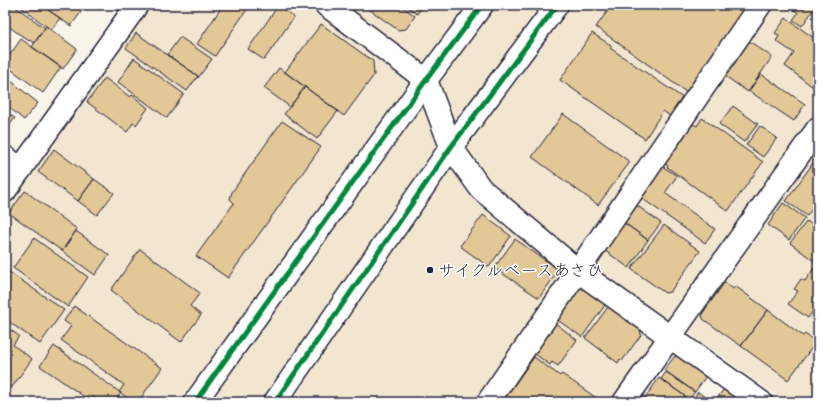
<svg xmlns="http://www.w3.org/2000/svg" width="823" height="407" viewBox="0 0 823 407" font-family="Caveat,'Klee One',sans-serif">
<style>
.built{fill:#f2e6d1}
.building{fill:#e2c797;stroke:#22223b}
.lines{fill:none;stroke-linecap:round;stroke-linejoin:round}
.minor-casing{stroke:#22223b;stroke-width:25}
.minor{stroke:#fff;stroke-width:22}
.cycleway-casing{stroke:#fff;stroke-width:8}
.cycleway{stroke:#00873e;stroke-width:5}
.poi-dot{fill:#22223b;stroke:#fff;stroke-width:1.5}
.labels{text-anchor:middle;stroke-width:3;stroke-linejoin:round;paint-order:stroke}
.poi-label{font-size:17px;fill:#22223b;stroke:#fff;text-anchor:start}
</style>
<rect width="100%" height="100%" fill="#f9f4ea"/>
<filter id="ink" filterUnits="userSpaceOnUse"><feTurbulence type="fractalNoise" baseFrequency=".025" numOctaves="2"/><feDisplacementMap in="SourceGraphic" scale="8" xChannelSelector="R" yChannelSelector="G"/><feConvolveMatrix kernelMatrix="1 2 1 2 8 2 1 2 1" color-interpolation-filters="sRGB"/></filter>
<g filter="url(#ink)">
<!-- built -->
<path class="built" d="M 134,5 L 818,5 L 818,402 L 786,402 L 672,321 L 615,402 L 5,402 L 5,185 Z"/>
<!-- building -->
<path class="building" d="M 10,5 L 13,5 L 45,28 L 34,43 L 30,40 L 29,41 L 5,24 L 5,11 Z
M 18,5 L 41,5 L 60,18 L 51,30 Z
M 41,5 L 86,5 L 71,26 Z
M 223,5 L 250,5 L 215,56 L 197,44 Z
M 363,5 L 400,5 L 415,16 L 406,29 L 398,30 Z
M 405,5 L 423,5 L 417,14 Z
M 612,5 L 748,5 L 686,92 L 596,27 Z
M 787,5 L 817,5 L 802,26 L 793,20 L 798,13 Z
M 278,6 L 294,17 L 264,60 L 248,49 Z
M 786,18 L 818,41 L 818,80 L 813,87 L 785,66 L 794,53 L 776,41 L 779,36 L 775,33 Z
M 321,24 L 373,61 L 374,75 L 344,116 L 285,72 Z
M 46,26 L 77,49 L 63,69 L 32,47 Z
M 136,33 L 198,76 L 187,91 L 126,48 Z
M 592,33 L 612,46 L 610,48 L 683,98 L 670,116 L 663,111 L 645,139 L 560,80 Z
M 180,37 L 212,59 L 198,78 L 197,77 L 198,76 L 167,55 Z
M 21,39 L 61,67 L 43,93 L 5,65 L 5,62 Z
M 749,41 L 772,57 L 748,92 L 725,76 Z
M 134,58 L 184,94 L 167,118 L 118,82 Z
M 279,68 L 305,87 L 290,107 L 264,88 Z
M 761,74 L 805,104 L 794,121 L 749,91 Z
M 5,76 L 38,103 L 24,120 L 5,104 Z
M 105,78 L 130,97 L 132,95 L 148,108 L 136,125 L 133,123 L 127,132 L 87,102 Z
M 305,87 L 338,111 L 317,139 L 284,114 Z
M 733,106 L 758,124 L 744,142 L 719,124 Z
M 5,108 L 7,109 L 6,112 L 15,118 L 5,131 Z
M 563,114 L 630,162 L 598,205 L 532,157 Z
M 702,118 L 763,162 L 728,211 L 667,167 L 668,166 L 665,163 L 693,124 L 697,126 Z
M 282,121 L 321,147 L 228,278 L 196,256 L 234,203 L 230,199 L 232,192 Z
M 760,126 L 777,138 L 763,157 L 746,145 Z
M 54,149 L 94,179 L 78,201 L 38,172 Z
M 818,156 L 818,201 L 807,216 L 786,201 Z
M 662,166 L 677,176 L 665,193 L 715,229 L 705,243 L 640,197 Z
M 94,179 L 114,193 L 97,215 L 78,201 Z
M 25,191 L 77,229 L 62,251 L 9,213 Z
M 783,203 L 805,218 L 789,240 L 768,225 Z
M 635,204 L 661,223 L 648,240 L 623,222 Z
M 483,215 L 511,236 L 489,267 L 460,246 Z
M 807,221 L 818,229 L 818,264 L 790,243 Z
M 623,222 L 648,240 L 629,268 L 604,250 Z
M 664,225 L 700,251 L 670,292 L 665,293 L 631,269 Z
M 76,231 L 109,255 L 95,275 L 62,251 Z
M 34,238 L 88,277 L 68,307 L 13,268 Z
M 515,239 L 559,270 L 539,298 L 494,268 Z
M 140,249 L 200,293 L 190,306 L 201,315 L 181,342 L 111,290 Z
M 814,268 L 818,271 L 818,304 L 808,318 L 788,304 L 798,291 L 794,289 L 801,279 L 805,281 Z
M 5,269 L 64,310 L 40,344 L 5,319 Z
M 725,282 L 733,289 L 735,286 L 768,310 L 741,346 L 703,319 L 702,314 Z
M 583,283 L 608,301 L 582,337 L 556,319 Z
M 611,303 L 640,325 L 641,335 L 622,361 L 620,359 L 618,363 L 585,338 Z
M 74,306 L 162,368 L 138,402 L 133,402 L 119,392 L 124,385 L 61,340 L 71,326 L 64,321 Z
M 768,310 L 803,336 L 805,334 L 816,342 L 788,380 L 741,346 Z
M 554,322 L 577,340 L 558,366 L 552,362 L 550,365 L 535,354 L 537,351 L 535,350 Z
M 5,326 L 19,336 L 13,345 L 32,359 L 5,397 Z
M 54,346 L 121,393 L 114,402 L 100,402 L 92,396 L 89,400 L 40,366 Z
M 683,353 L 709,372 L 695,392 L 664,370 L 674,357 Z
M 534,357 L 560,376 L 562,374 L 595,397 L 592,402 L 505,402 L 503,401 Z
M 666,372 L 695,392 L 689,399 L 661,379 Z
M 659,378 L 689,399 L 687,402 L 642,402 Z
M 727,385 L 747,402 L 714,402 Z
M 698,392 L 712,402 L 691,402 Z"/>
<g class="lines">
<defs>
<path id="minor" d="M 326,5 L 426,80 L 451,147 L 481,189 L 578,271 L 761,402
M 5,157 L 21,169
M 5,191 L 137,5
M 195,402 L 426,80 L 482,5
M 275,402 L 451,147 L 557,5
M 488,402 L 760,5
M 624,402 L 818,128"/>
</defs>
<!-- minor casing -->
<use href="#minor" class="minor-casing"/>
<!-- minor -->
<use href="#minor" class="minor"/>
<defs>
<path id="cycleway" d="M 195,402 L 426,80 L 482,5
M 275,402 L 451,147 L 557,5"/>
</defs>
<!-- cycleway casing -->
<use href="#cycleway" class="cycleway-casing"/>
<!-- cycleway -->
<use href="#cycleway" class="cycleway"/>
</g>
</g>
<!-- markers -->
<circle class="poi-dot" cx="430" cy="270" r="4"/>
<g class="labels">
<!-- poi labels -->
<g class="poi-label">
<text x="438" y="276">サイクルベースあさひ</text>
</g>
</g>
<!-- margin -->
<rect width="823" height="407" fill="none" stroke="#fff" stroke-width="20"/>
<rect x="10" y="10" width="803" height="387" fill="none" stroke="#22223b" stroke-width="1.5" filter="url(#ink)"/>
</svg>
